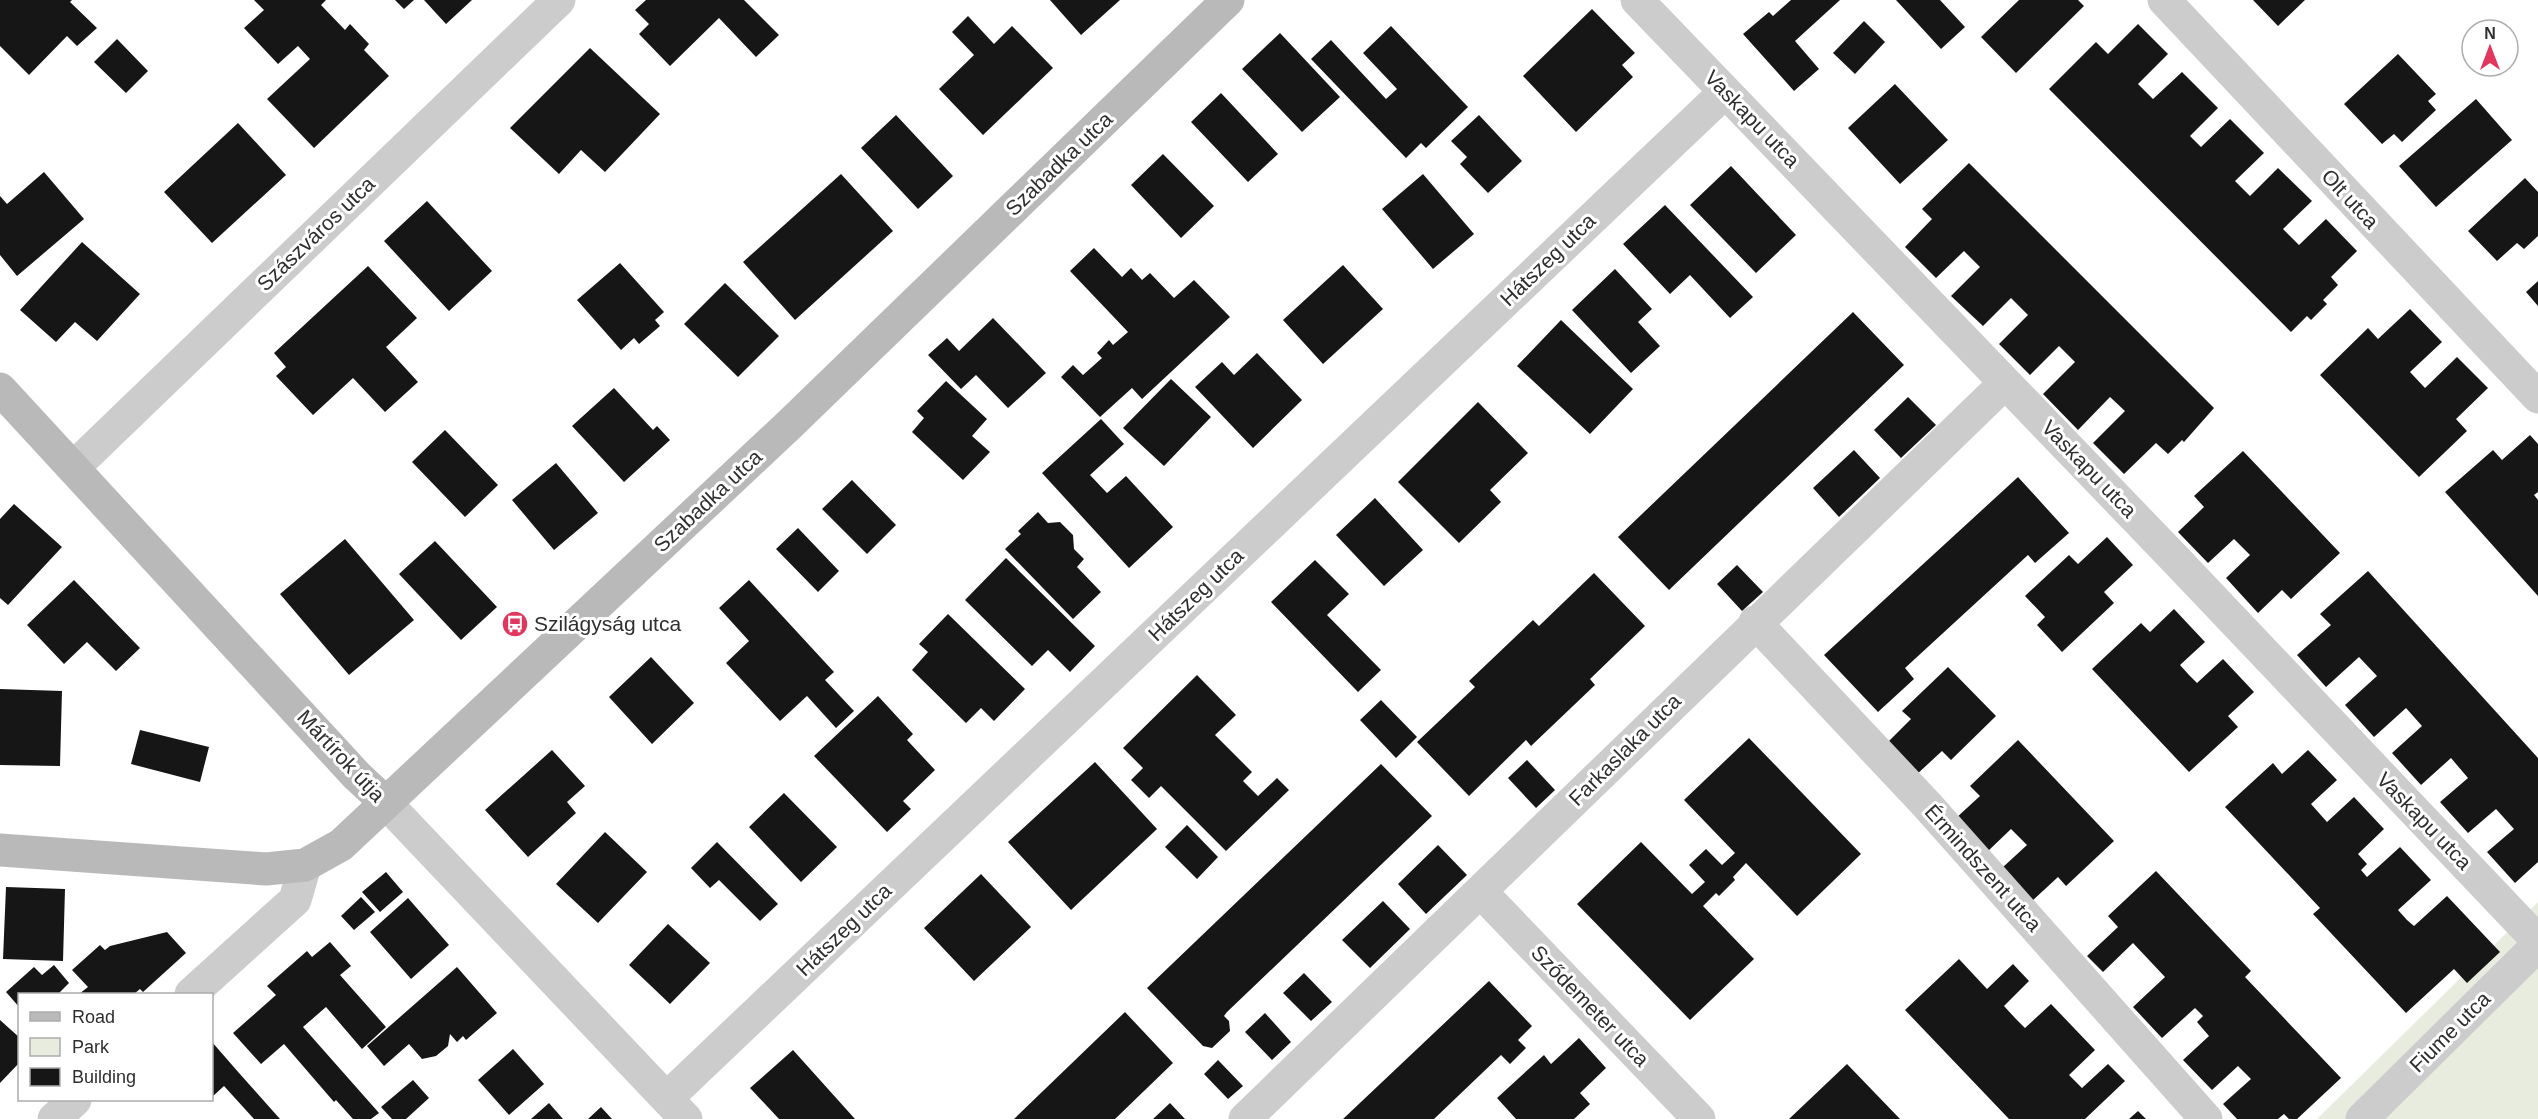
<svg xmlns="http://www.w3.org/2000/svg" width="2538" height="1119" viewBox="0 0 2538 1119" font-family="Helvetica,sans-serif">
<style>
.green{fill:#e8ecde}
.building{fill:#161616}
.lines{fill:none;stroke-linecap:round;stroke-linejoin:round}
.street{stroke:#ccc;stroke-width:33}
.secondary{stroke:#b9b9b9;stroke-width:33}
.labels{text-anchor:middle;stroke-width:6;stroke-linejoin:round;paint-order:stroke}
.street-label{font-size:21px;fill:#2f2f2f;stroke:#fff}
.poi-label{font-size:21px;fill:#2f2f2f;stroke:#fff;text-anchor:start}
</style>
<rect width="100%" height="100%" fill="#fff"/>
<!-- green -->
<path class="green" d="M 2538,902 L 2538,1119 L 2317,1119 Z"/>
<!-- building -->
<path class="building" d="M 0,0 L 72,0 L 70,2 L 97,28 L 77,46 L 67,36 L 29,75 L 0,46 Z
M 254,0 L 326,0 L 321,5 L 345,30 L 350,24 L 369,44 L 364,50 L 389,76 L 314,148 L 267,99 L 310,59 L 298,46 L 278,64 L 244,28 L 264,10 Z
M 395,0 L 414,0 L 404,9 Z
M 424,0 L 472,0 L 446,24 Z
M 646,0 L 744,0 L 779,35 L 756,57 L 719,18 L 670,66 L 639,34 L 649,24 L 635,10 Z
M 1050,0 L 1120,0 L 1081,35 Z
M 1791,0 L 1840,0 L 1795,41 L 1819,69 L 1794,91 L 1743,34 L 1769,12 L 1773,16 Z
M 1896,0 L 1940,0 L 1965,27 L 1941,49 Z
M 2019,0 L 2078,0 L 2084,6 L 2016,73 L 1981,37 Z
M 2253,0 L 2305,0 L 2278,26 Z
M 1592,9 L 1635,53 L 1622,65 L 1633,77 L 1576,132 L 1523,76 Z
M 968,16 L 994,44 L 1012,26 L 1053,68 L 983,135 L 939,89 L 974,55 L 952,32 Z
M 1864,21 L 1885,42 L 1855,74 L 1833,53 Z
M 2138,24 L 2168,54 L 2138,84 L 2153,99 L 2182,72 L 2218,108 L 2190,136 L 2201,147 L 2230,119 L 2264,153 L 2235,181 L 2250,196 L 2278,168 L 2312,201 L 2283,229 L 2299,245 L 2326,219 L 2357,251 L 2331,277 L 2338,285 L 2323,300 L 2327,304 L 2311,320 L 2307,316 L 2291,332 L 2049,89 L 2096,42 L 2108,54 Z
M 1391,26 L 1468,107 L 1426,148 L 1421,143 L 1406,158 L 1311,59 L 1331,40 L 1386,99 L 1397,89 L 1363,53 Z
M 1280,33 L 1340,97 L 1302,132 L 1242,69 Z
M 117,39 L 148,71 L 126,93 L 94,62 Z
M 590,48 L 660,114 L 605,172 L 581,150 L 559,174 L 510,128 Z
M 2398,54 L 2436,94 L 2428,101 L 2436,110 L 2402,142 L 2394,134 L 2382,144 L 2344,104 Z
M 1895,84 L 1948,140 L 1900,184 L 1848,128 Z
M 1221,93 L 1278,154 L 1248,182 L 1191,122 Z
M 2476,99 L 2512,140 L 2436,207 L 2399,166 Z
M 896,115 L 953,176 L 918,209 L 861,148 Z
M 1479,115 L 1522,161 L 1488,193 L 1460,164 L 1467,157 L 1451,141 Z
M 238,123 L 286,175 L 212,243 L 164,192 Z
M 1163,154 L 1214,206 L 1181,238 L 1131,185 Z
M 1969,163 L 2214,408 L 2184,442 L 2182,440 L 2168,454 L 2156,443 L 2124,474 L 2093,443 L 2125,411 L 2110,397 L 2078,430 L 2043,394 L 2075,362 L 2059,346 L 2030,375 L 1999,344 L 2028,315 L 2011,298 L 1983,326 L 1951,296 L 1980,267 L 1964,251 L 1936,278 L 1905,247 L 1932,219 L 1922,209 Z
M 1731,166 L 1796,235 L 1756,273 L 1690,205 Z
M 44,172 L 84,219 L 17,276 L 0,255 L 0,196 L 7,204 Z
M 841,174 L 893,231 L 795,320 L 743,262 Z
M 1423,174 L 1474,234 L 1433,269 L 1382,209 Z
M 2525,178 L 2538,192 L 2538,236 L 2524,249 L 2517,243 L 2497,261 L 2468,231 Z
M 427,201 L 492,271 L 449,311 L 384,241 Z
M 1665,205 L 1753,297 L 1730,318 L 1690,275 L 1670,294 L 1623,244 Z
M 82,242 L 140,294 L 97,341 L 75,322 L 56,342 L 20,310 Z
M 1094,248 L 1122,277 L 1131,268 L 1142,280 L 1150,273 L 1174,298 L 1194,280 L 1230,317 L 1142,399 L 1132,388 L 1100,417 L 1061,377 L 1073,365 L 1083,375 L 1102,358 L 1097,353 L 1109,340 L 1113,345 L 1128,332 L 1070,271 Z
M 620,263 L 664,312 L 655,320 L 660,326 L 639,344 L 634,338 L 621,350 L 577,300 Z
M 1343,265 L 1383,309 L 1323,364 L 1283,320 Z
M 368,266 L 417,318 L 386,347 L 418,382 L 385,412 L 353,378 L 313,415 L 276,376 L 286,367 L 274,353 Z
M 1615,269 L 1652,309 L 1638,322 L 1660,346 L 1631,373 L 1572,310 Z
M 2538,281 L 2538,306 L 2526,292 Z
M 725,283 L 779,336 L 738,377 L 684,324 Z
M 2410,309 L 2442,342 L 2410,372 L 2425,388 L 2457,357 L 2488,388 L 2456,419 L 2467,431 L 2419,477 L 2320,375 L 2368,328 L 2378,339 Z
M 1853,312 L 1904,365 L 1669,590 L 1618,537 Z
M 993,318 L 1046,373 L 1008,408 L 976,375 L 961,389 L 928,355 L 947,338 L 959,351 Z
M 1561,320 L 1633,389 L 1590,434 L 1517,366 Z
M 1257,353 L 1302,400 L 1253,448 L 1195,387 L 1222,362 L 1234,375 Z
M 1171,379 L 1211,417 L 1164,466 L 1123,428 Z
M 946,381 L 987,419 L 972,436 L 990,452 L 963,480 L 912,432 L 924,418 L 917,411 Z
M 614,388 L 653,430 L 657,426 L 670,440 L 624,482 L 572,426 Z
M 1908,397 L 1936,425 L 1901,458 L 1874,430 Z
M 1478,402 L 1528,453 L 1490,490 L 1501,502 L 1459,543 L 1398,482 Z
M 1101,419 L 1124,444 L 1090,475 L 1107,493 L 1126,476 L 1173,527 L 1129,568 L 1042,473 Z
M 445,430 L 498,485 L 465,517 L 412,462 Z
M 2530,435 L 2538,444 L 2538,492 L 2534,495 L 2538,500 L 2538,596 L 2445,492 L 2493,450 L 2502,460 Z
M 1854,450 L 1880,478 L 1839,517 L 1813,488 Z
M 2243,451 L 2340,553 L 2291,599 L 2282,590 L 2258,613 L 2226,578 L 2250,555 L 2234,539 L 2208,563 L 2178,532 L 2204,507 L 2194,496 Z
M 556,463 L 598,513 L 554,550 L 512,500 Z
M 2018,477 L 2069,533 L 2035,563 L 2028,555 L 1905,668 L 1914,679 L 1878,712 L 1824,655 Z
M 852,480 L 896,525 L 867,554 L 822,509 Z
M 1375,498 L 1423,550 L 1384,586 L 1336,535 Z
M 14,504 L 62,547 L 8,605 L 0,598 L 0,519 Z
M 1038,512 L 1048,523 L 1060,522 L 1073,535 L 1074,549 L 1084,559 L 1077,567 L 1101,592 L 1073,619 L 1005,549 L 1021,534 L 1018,531 Z
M 798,528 L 839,571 L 818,592 L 776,549 Z
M 2107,537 L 2133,565 L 2104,592 L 2114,603 L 2062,652 L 2037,625 L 2045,617 L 2025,596 L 2069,555 L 2078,564 Z
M 345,539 L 414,620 L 349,675 L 280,594 Z
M 435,541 L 497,607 L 461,640 L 399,574 Z
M 1006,558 L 1095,646 L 1070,672 L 1048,650 L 1032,666 L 965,600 Z
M 1315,560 L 1349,594 L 1327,615 L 1381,670 L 1358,692 L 1271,602 Z
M 1737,565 L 1763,592 L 1742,611 L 1717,584 Z
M 2368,571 L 2538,758 L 2538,862 L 2515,883 L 2487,852 L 2514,829 L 2496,809 L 2468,833 L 2440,802 L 2468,778 L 2451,758 L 2421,785 L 2392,753 L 2422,726 L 2406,708 L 2374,737 L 2345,705 L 2377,676 L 2359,657 L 2326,687 L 2297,655 L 2331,625 L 2320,614 Z
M 1594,573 L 1645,626 L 1590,679 L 1595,685 L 1531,746 L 1526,740 L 1469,796 L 1417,742 L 1475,687 L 1469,681 L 1533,620 L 1539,626 Z
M 74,580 L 140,648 L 116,671 L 87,642 L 64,664 L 27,625 Z
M 749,580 L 834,672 L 825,680 L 854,711 L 836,728 L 807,696 L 780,721 L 726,663 L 749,641 L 719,608 Z
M 2174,609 L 2205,642 L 2180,665 L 2189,675 L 2197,683 L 2223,659 L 2254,692 L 2228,716 L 2238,727 L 2189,772 L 2092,669 L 2141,623 L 2150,632 Z
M 948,614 L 1025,689 L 994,721 L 981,708 L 966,723 L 912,670 L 928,652 L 919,644 Z
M 651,657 L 694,703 L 652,744 L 609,697 Z
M 1948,667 L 1996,716 L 1951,760 L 1942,751 L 1915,776 L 1885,745 L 1911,719 L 1902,711 Z
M 1197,675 L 1236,715 L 1215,735 L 1252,772 L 1243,781 L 1258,796 L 1277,778 L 1289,790 L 1226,851 L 1161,786 L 1149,798 L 1131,780 L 1143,768 L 1123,748 Z
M 0,689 L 62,691 L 60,766 L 0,765 Z
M 878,696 L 913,734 L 907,740 L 935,770 L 903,801 L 911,809 L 887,832 L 814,756 Z
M 1381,700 L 1417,737 L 1396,758 L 1360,720 Z
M 140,730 L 209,747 L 200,782 L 131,764 Z
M 1749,738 L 1861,854 L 1797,916 L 1746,863 L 1733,877 L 1735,880 L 1719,896 L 1716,893 L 1703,906 L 1754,959 L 1690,1020 L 1577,904 L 1641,842 L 1692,894 L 1705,882 L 1689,865 L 1706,849 L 1722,865 L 1735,853 L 1684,800 Z
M 2018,740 L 2114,841 L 2066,886 L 2058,877 L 2032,901 L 2002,868 L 2027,845 L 2011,829 L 1987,852 L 1955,819 L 1980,796 L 1970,786 Z
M 552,750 L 585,786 L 567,802 L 576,813 L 528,857 L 485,810 Z
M 2308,750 L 2337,780 L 2311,804 L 2327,822 L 2354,797 L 2384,829 L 2358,854 L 2367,864 L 2361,870 L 2367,877 L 2400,847 L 2431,880 L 2398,910 L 2407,920 L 2414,926 L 2447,896 L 2500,952 L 2467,983 L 2454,969 L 2406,1013 L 2313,914 L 2320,908 L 2225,807 L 2273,763 L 2282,774 Z
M 1527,760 L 1555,790 L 1536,808 L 1508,778 Z
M 1095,762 L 1157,829 L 1071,910 L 1008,842 Z
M 1381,764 L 1432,816 L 1227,1012 L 1224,1016 L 1229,1021 L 1230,1031 L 1212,1048 L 1203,1046 L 1147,988 Z
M 784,793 L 837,847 L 801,882 L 749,827 Z
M 1187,825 L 1218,857 L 1197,879 L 1165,847 Z
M 605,832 L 647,872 L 598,923 L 556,884 Z
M 717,842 L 778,904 L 760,921 L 719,880 L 710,888 L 691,868 Z
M 1438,845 L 1467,875 L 1426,914 L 1398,884 Z
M 2156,871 L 2251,971 L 2245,977 L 2341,1078 L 2297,1119 L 2289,1119 L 2284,1114 L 2278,1119 L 2237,1119 L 2223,1104 L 2251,1079 L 2238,1066 L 2212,1090 L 2183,1060 L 2209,1036 L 2197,1022 L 2203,1016 L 2195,1008 L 2162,1038 L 2133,1007 L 2165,977 L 2133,943 L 2103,972 L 2087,956 L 2118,927 L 2108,916 Z
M 386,872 L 403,892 L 380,912 L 362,892 Z
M 981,874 L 1031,927 L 974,981 L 924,928 Z
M 6,887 L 65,889 L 63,961 L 3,959 Z
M 361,897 L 375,912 L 354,930 L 341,916 Z
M 408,898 L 449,945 L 411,979 L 370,932 Z
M 1383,901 L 1410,929 L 1370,968 L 1342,940 Z
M 668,924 L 710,963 L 670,1004 L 629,965 Z
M 167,932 L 186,953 L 143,992 L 140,989 L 134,994 L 79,994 L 88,987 L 72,970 L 100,945 L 105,950 L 110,946 Z
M 330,942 L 351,966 L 340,975 L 386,1027 L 362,1049 L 326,1007 L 303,1027 L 379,1113 L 371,1119 L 353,1119 L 336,1100 L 334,1102 L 284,1044 L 261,1064 L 233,1033 L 276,995 L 267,986 L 307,951 L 312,957 Z
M 1959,959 L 1987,989 L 2013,964 L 2029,981 L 2004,1006 L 2015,1018 L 2025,1028 L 2051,1004 L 2095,1050 L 2069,1075 L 2082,1088 L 2108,1064 L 2125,1081 L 2085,1119 L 2009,1119 L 1905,1010 Z
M 54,965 L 69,983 L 58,994 L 20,994 L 20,1008 L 6,992 L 34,967 L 42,975 Z
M 457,967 L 497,1013 L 466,1040 L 463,1036 L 457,1042 L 450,1034 L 448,1046 L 436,1056 L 422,1059 L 409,1044 L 384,1066 L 367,1046 Z
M 1304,973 L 1332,1002 L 1311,1021 L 1283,993 Z
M 1489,981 L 1532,1026 L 1518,1040 L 1526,1048 L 1510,1064 L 1501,1055 L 1434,1119 L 1343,1119 Z
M 1125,1012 L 1173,1063 L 1115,1119 L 1014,1119 Z
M 1265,1013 L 1291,1042 L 1272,1060 L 1245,1032 Z
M 0,1020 L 20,1038 L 20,1062 L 0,1083 Z
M 1579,1038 L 1606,1068 L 1580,1093 L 1590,1104 L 1574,1119 L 1516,1119 L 1497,1098 L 1544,1055 L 1551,1064 Z
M 212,1042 L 239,1073 L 280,1119 L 254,1119 L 224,1086 L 212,1097 Z
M 513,1049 L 544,1084 L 509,1115 L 478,1080 Z
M 793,1050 L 855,1119 L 779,1119 L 750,1088 Z
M 1218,1060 L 1243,1086 L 1228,1099 L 1204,1074 Z
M 1847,1064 L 1900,1119 L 1789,1119 Z
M 413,1080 L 429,1098 L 406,1119 L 392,1119 L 381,1107 Z
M 549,1103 L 563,1119 L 531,1119 Z
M 1170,1103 L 1185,1119 L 1153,1119 Z
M 601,1107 L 612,1119 L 588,1119 Z
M 2138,1111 L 2146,1119 L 2129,1119 Z"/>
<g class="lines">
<!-- street -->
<path class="street" d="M 1637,0 L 2177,561 L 2538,941
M 2164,0 L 2538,397
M 74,467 L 559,0
M 1755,622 L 1927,805 L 2206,1119
M 385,802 L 686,1119
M 1481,892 L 1699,1119
M 191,994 L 295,900 L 305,865
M 667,1098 L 1725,92
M 54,1119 L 75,1100
M 1245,1119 C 1500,875 1750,627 2005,383
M 2362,1119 L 2538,945"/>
<!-- secondary -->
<path class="secondary" d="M 0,389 L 357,776 L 385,802
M 0,850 L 266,869 L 305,865 L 341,845 L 789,425 L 1228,0"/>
</g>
<!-- icons -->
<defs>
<symbol id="bus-disc" viewBox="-11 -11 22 22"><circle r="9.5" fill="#e1365d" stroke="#fff"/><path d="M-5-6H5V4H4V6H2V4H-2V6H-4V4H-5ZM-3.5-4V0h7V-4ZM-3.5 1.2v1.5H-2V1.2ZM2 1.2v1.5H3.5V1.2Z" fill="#fff"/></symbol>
</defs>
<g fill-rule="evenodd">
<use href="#bus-disc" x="500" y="609" width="30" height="30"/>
</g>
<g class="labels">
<!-- street labels -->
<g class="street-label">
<text transform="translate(1752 119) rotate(46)" y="7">Vaskapu utca</text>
<text transform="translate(1059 164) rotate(-44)" y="7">Szabadka utca</text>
<text transform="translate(2350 199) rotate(47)" y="7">Olt utca</text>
<text transform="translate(316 234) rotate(-44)" y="7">Szászváros utca</text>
<text transform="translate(1548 260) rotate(-44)" y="7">Hátszeg utca</text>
<text transform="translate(2089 469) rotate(46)" y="7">Vaskapu utca</text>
<text transform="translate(708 501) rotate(-43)" y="7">Szabadka utca</text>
<text transform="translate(1196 595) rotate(-44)" y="7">Hátszeg utca</text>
<text transform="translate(1625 750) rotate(-45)" y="7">Farkaslaka utca</text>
<text transform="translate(341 756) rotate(47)" y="7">Mártírok útja</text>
<text transform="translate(2424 821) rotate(46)" y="7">Vaskapu utca</text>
<text transform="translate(1983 868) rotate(48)" y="7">Érmindszent utca</text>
<text transform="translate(844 930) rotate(-44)" y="7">Hátszeg utca</text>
<text transform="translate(1590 1006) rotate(46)" y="7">Sződemeter utca</text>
<text transform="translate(2450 1032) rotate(-45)" y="7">Fiume utca</text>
</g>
<!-- poi labels -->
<g class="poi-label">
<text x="534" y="631">Szilágyság utca</text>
</g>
</g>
<!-- legend -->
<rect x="18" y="993" width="195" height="108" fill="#ffffff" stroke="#acacac" stroke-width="1.5"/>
<rect x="30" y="1012" width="30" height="9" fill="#b9b9b9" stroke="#acacac" stroke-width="1.5"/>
<text x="72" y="1023" font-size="18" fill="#2f2f2f">Road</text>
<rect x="30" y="1038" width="30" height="18" fill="#e8ecde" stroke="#acacac" stroke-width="1.5"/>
<text x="72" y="1053" font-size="18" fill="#2f2f2f">Park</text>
<rect x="30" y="1068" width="30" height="18" fill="#161616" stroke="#acacac" stroke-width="1.5"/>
<text x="72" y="1083" font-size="18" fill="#2f2f2f">Building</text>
<!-- north arrow -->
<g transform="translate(2490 48)"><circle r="28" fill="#ffffff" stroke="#acacac" stroke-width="1.5"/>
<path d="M0-4.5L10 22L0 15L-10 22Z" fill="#e1365d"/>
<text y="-9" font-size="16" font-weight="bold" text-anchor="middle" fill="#2f2f2f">N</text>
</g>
</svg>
